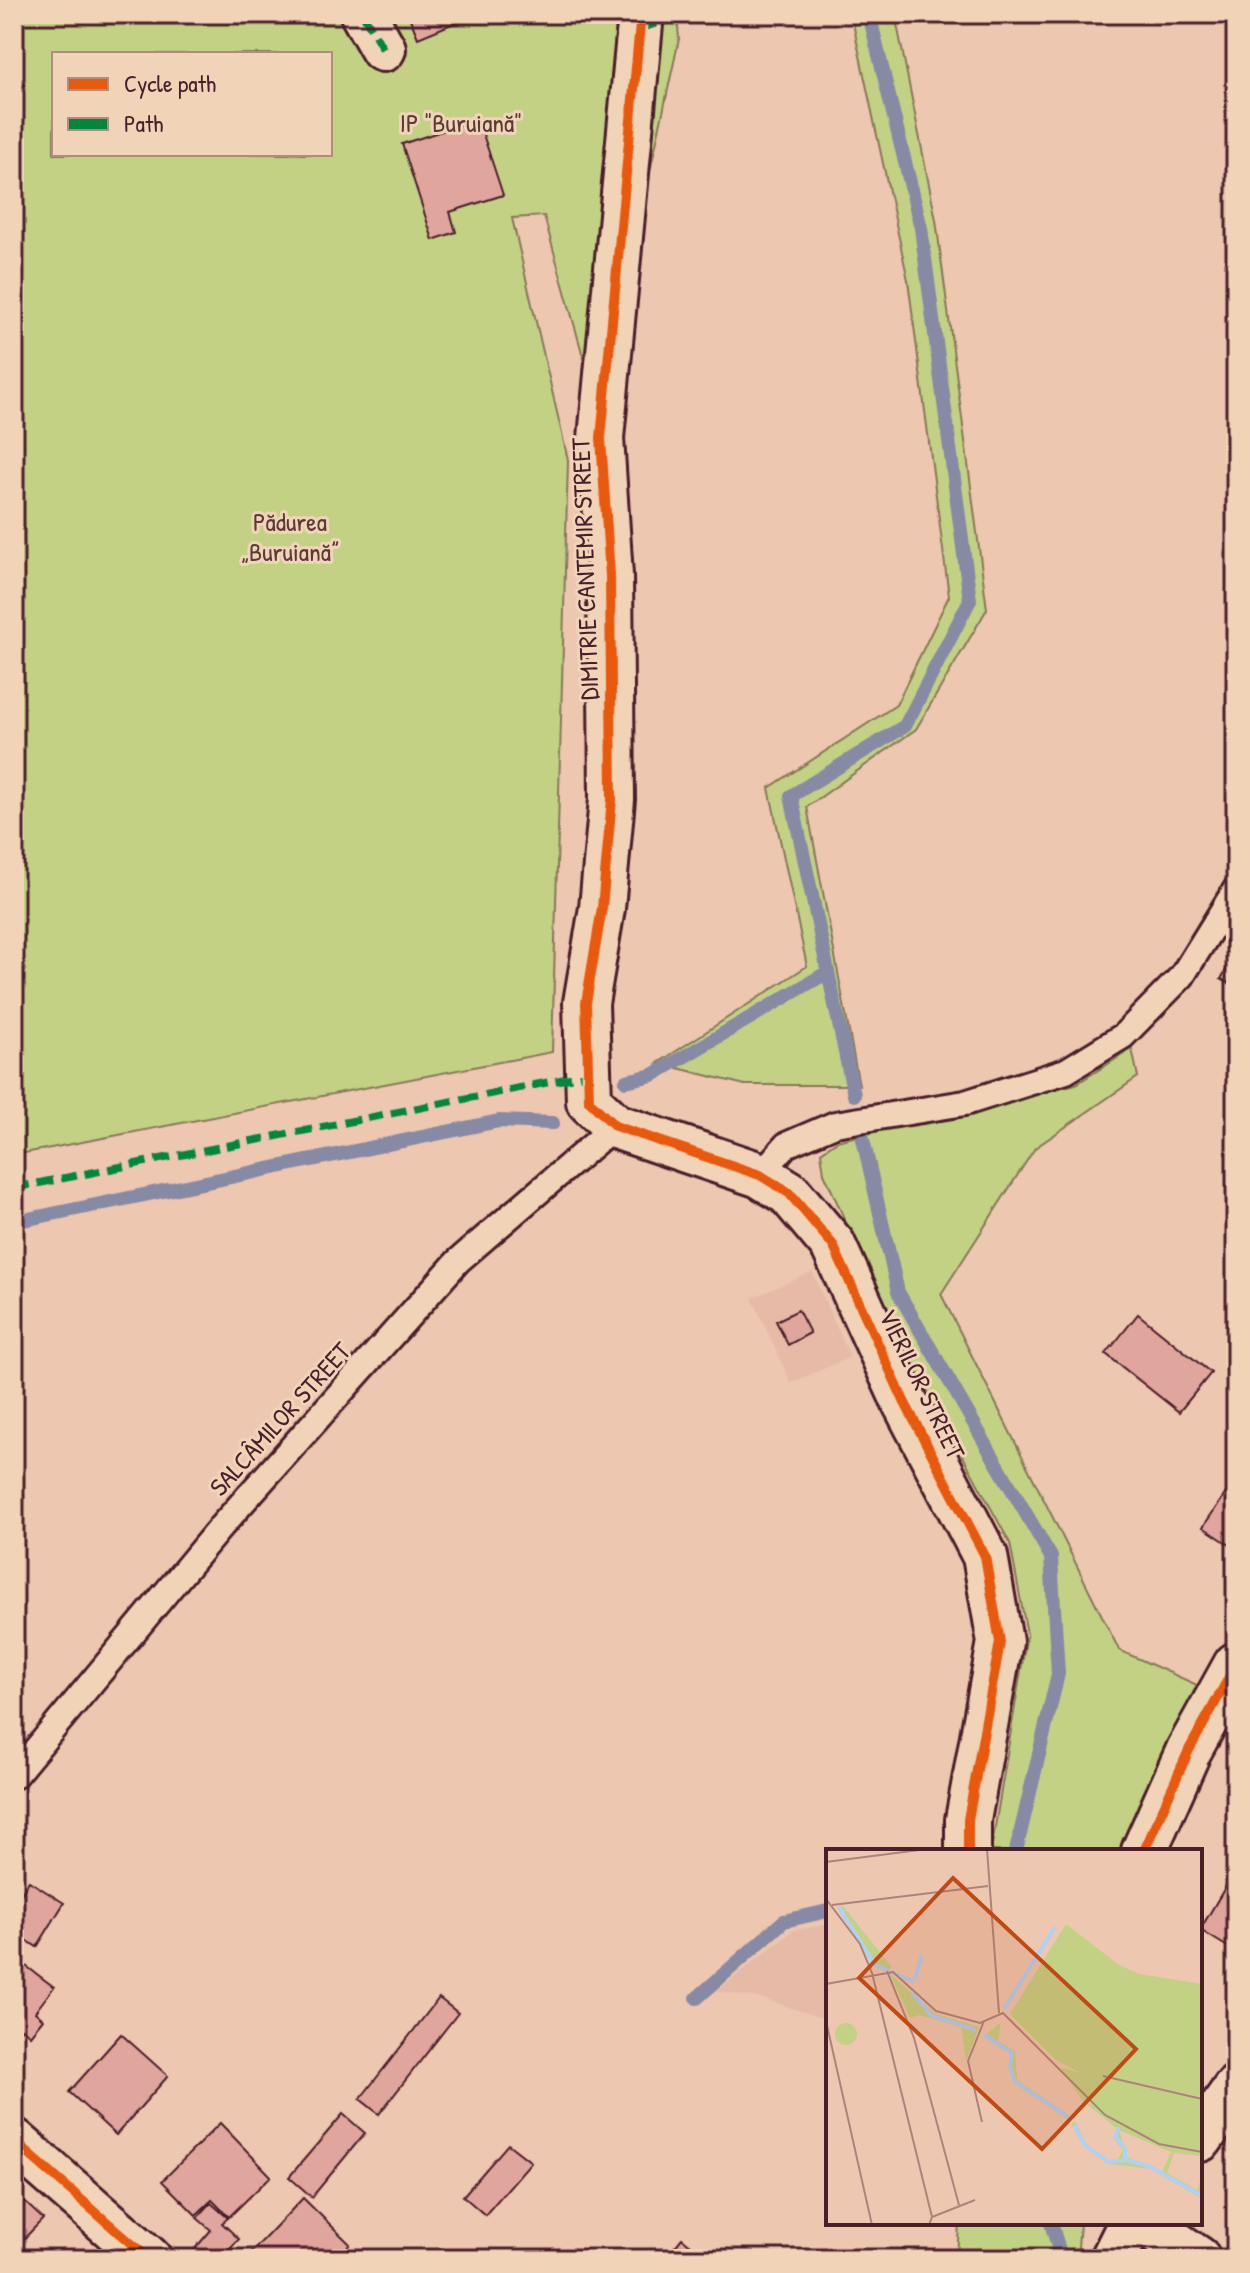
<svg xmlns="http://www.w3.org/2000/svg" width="1250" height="2273" viewBox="0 0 1250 2273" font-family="'Patrick Hand',sans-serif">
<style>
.built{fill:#e6baa7}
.green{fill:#c3d185;stroke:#867858;stroke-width:2;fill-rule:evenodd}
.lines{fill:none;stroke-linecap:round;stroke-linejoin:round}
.stream{stroke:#868aa5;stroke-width:14}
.building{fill:#e0a69d;stroke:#4a1f2b;stroke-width:2}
.lane-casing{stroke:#4a1f2b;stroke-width:30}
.street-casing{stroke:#4a1f2b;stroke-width:50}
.lane{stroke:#f1d4b8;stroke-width:24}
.street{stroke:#f1d4b8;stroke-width:44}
.quiet{stroke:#00873e;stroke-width:8;stroke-dasharray:16 8;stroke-linecap:butt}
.cycleway-casing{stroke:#f1d4b8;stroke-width:15}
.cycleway{stroke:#e8590c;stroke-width:10}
.labels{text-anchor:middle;stroke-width:6;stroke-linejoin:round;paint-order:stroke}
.park-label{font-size:26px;fill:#5c3a38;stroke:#f1d4b8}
.street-label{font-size:26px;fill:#4a1f2b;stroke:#f1d4b8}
.inset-river{fill:none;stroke:#aed1f6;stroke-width:4}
.inset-road{fill:none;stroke:#ac847b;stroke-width:2}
.view{fill:#c04a14;fill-opacity:0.15;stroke:#c04a14;stroke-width:4}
.inset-edge{fill:none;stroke:#4a1f2b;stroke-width:4}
</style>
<rect width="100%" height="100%" fill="#edc7b0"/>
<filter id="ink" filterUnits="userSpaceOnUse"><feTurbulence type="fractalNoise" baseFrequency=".0125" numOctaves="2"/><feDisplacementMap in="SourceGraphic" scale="16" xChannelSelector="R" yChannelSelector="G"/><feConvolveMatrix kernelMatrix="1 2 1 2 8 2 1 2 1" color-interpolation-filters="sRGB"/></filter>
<g filter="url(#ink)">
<!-- built -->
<path class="built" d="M 812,1272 L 850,1357 L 791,1383 L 752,1298 Z
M 828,1925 L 828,2020 L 768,2000 L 717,1991 L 794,1930 Z"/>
<!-- green -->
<path class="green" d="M 14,14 L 677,14 L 679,39 L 642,208 L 593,392 L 544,216 L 512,218 L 568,460 L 552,1052 L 14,1155 ZM 54,54 L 330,54 L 330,154 L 54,154 Z
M 851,14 L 895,14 L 936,220 L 987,609 L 916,729 L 807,807 L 859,1085 L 745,1085 L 658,1063 L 807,966 L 769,788 L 896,705 L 949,596 L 908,280 Z
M 1132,1049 L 1138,1077 L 1035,1148 L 941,1294 L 1119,1650 L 1197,1685 L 1120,1851 L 991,1851 L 1027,1634 L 1010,1543 L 889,1320 L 824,1173 L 821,1152 L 837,1141 L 1076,1084 Z
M 959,2223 L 1080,2223 L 1077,2259 L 957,2259 Z"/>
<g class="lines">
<!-- stream -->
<path class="stream" d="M 626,1081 L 653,1075 L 828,972
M 854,1095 L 791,796 L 905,726 L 970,600 L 921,228 L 869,14
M 862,1135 L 898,1292 L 1051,1557 L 1058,1674 L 1016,1851
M 14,1222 L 499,1121 L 553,1123
M 697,1998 L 784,1921 L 828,1911
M 1051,2223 L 1059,2250 L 1056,2259"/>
</g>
<!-- building -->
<path class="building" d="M 408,14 L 476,14 L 418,38 Z
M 478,119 L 503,195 L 450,212 L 456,232 L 433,240 L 402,144 Z
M 1236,952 L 1236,987 L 1221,979 Z
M 798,1310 L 810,1333 L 788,1345 L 776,1321 Z
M 1138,1314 L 1211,1373 L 1179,1412 L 1106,1354 Z
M 1236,1478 L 1236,1549 L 1203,1527 Z
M 1236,1869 L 1236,1952 L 1200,1930 Z
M 29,1881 L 64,1903 L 37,1947 L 14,1932 L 14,1906 Z
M 14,1957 L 54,1987 L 35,2012 L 43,2019 L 30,2035 L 22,2028 L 14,2039 Z
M 439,1998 L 458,2013 L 379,2114 L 360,2099 Z
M 121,2034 L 168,2076 L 116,2135 L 69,2092 Z
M 343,2114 L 365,2133 L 312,2197 L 289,2177 Z
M 220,2123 L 271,2176 L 229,2217 L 212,2200 L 196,2215 L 162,2181 Z
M 508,2144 L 531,2162 L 485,2215 L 463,2196 Z
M 14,2192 L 43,2219 L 14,2249 Z
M 303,2198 L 350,2244 L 336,2259 L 246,2258 Z
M 211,2203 L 228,2218 L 222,2223 L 239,2239 L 221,2259 L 202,2259 L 193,2251 L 211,2230 L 197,2218 Z
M 682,2238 L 708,2259 L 665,2259 Z"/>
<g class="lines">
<defs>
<path id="lane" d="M 760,1175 L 786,1145 L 835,1124 L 965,1103 L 1066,1071 L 1123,1036 L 1182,976 L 1236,889
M 14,1776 L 218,1530 L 458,1261 L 615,1126"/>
<path id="street" d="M 363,14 L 383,49
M 641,14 L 601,438 L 610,576 L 612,799 L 602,908 L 586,1003 L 589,1101 L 615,1126 L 760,1175 L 789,1193 L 833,1245 L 904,1401 L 985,1556 L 1000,1642 L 968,1820 L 968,1851
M 1144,1851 L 1189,1750 L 1236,1665
M 1200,2139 L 1236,2088
M 14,2141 L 149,2259
M 1145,2223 L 1198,2259
M 1113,2259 L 1131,2223"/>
</defs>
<!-- lane casing -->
<use href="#lane" class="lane-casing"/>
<!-- street casing -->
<use href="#street" class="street-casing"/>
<!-- lane -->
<use href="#lane" class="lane"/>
<!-- street -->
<use href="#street" class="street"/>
<!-- quiet -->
<path class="quiet" d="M 363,14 L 383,49
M 641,28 L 689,14
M 14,1188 L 585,1075 L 585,1066"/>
<defs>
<path id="cycleway" d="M 641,14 L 601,438 L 610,576 L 612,799 L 602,908 L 586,1003 L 589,1101 L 615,1126 L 760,1175 L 789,1193 L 833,1245 L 904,1401 L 985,1556 L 1000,1642 L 968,1820 L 968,1851
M 1144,1851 L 1189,1750 L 1236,1665
M 14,2141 L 149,2259"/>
</defs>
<!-- cycleway casing -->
<use href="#cycleway" class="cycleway-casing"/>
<!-- cycleway -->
<use href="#cycleway" class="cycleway"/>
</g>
</g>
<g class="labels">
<!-- park labels -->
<g class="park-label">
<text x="461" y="132">IP "Buruiană"</text>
<text x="290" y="531">Pădurea<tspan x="290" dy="30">„Buruiană”</tspan></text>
</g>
<!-- street labels -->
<g class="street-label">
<text transform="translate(585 569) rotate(-92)" y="9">DIMITRIE CANTEMIR STREET</text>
<text transform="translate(922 1384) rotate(64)" y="9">VIERILOR STREET</text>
<text transform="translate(280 1419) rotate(-48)" y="9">SALCÂMILOR STREET</text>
</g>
</g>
<!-- overview -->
<g transform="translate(826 1849)">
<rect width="376" height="376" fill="#edc7b0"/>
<path d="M 16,56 L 65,117 L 64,120 L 46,115 L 12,58 ZM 240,75 L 293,116 L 314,125 L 376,135 L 376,307 L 348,304 L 341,324 L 371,341 L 376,326 L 376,350 L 325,320 L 284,315 L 258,297 L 245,275 L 249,272 L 261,296 L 282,311 L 292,310 L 297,301 L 288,290 L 290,279 L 256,251 L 234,218 L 254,224 L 230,211 L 184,165 ZM 293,281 L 345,303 L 336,323 L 301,308 ZM 64,125 L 110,165 L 153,178 L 140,212 L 135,178 L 93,166 L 84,169 ZM 175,173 L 172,192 L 189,202 L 191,231 L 246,268 L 244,272 L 187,233 L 184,204 L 158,187 ZM9 185a11 11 0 1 1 22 0a11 11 0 1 1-22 0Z" fill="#c3d185" fill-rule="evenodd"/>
<path class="inset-river" d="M 13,58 L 49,116 L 88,133M 89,130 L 96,106M 86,144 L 106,167 L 150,181M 178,160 L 229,78M 158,186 L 186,204 L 184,218 L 189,233 L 244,269M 248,276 L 259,296 L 282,313 L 301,311 L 325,318 L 376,347M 292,278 L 290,289 L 299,299 L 299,311"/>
<path class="inset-road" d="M 161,0 L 173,164M 0,13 L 101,0M 0,50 L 34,95 L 46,124 L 106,368 L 103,376M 6,56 L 162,37M 61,122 L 88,189 L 133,356M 0,135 L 67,123 L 110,162 L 154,174 L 177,164 L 279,266 L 333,295 L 376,303M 0,172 L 46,376M 277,227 L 376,250M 156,273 L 142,212 L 158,172M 106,368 L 149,351"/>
<path class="view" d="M 127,29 L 310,200 L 216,300 L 33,129 Z"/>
<rect width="376" height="376" class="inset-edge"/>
</g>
<!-- margin -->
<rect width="1250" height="2273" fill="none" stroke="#f1d4b8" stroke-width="48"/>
<rect x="24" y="24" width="1202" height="2225" fill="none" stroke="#4a1f2b" stroke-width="3" filter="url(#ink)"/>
<!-- legend -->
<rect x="52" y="52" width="280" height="104" fill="#f1d4b8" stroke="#ae8c80" stroke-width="2"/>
<rect x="68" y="78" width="40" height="12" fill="#e8590c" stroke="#ae8c80" stroke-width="2"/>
<text x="124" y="92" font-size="24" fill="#4a1f2b">Cycle path</text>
<rect x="68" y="118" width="40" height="12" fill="#00873e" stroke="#ae8c80" stroke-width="2"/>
<text x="124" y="132" font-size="24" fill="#4a1f2b">Path</text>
</svg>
